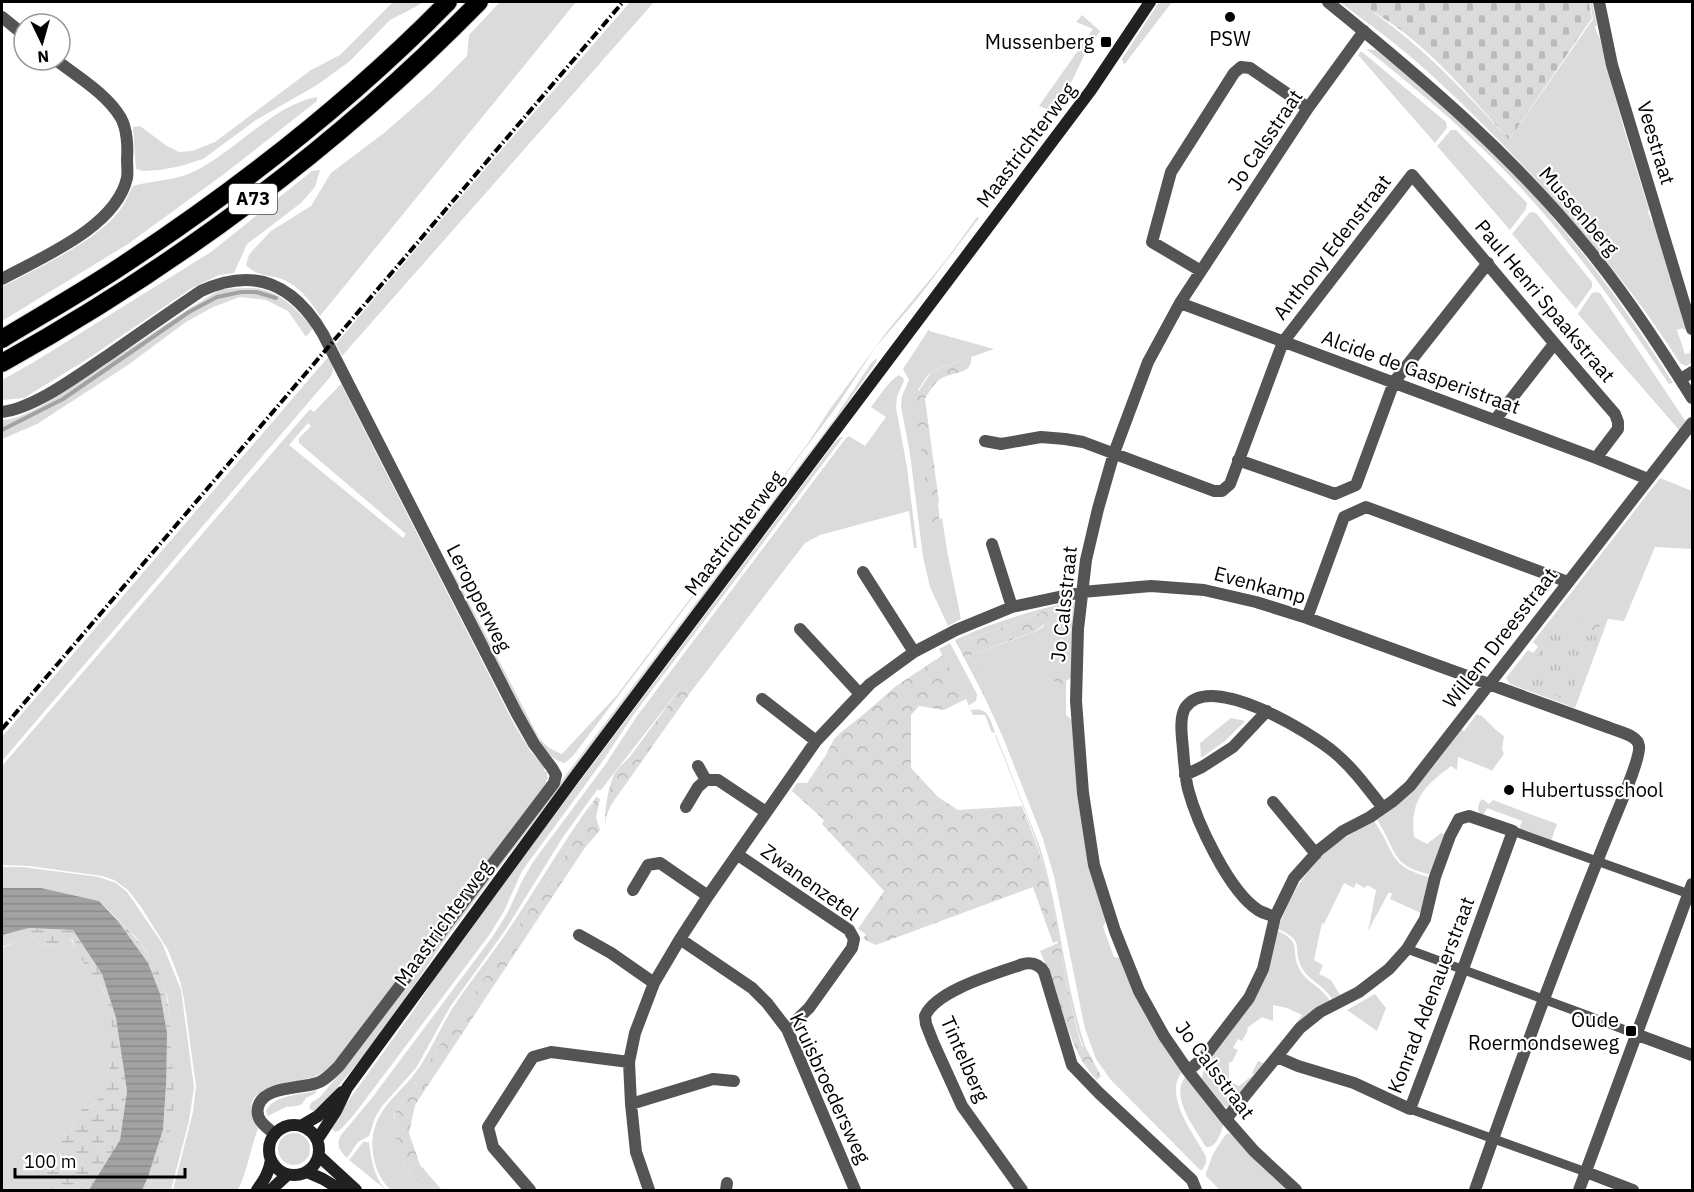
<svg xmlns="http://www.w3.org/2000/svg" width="1694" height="1192" viewBox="0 0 1694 1192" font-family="'IBM Plex Sans',sans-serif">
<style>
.grass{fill:#dbdbdb;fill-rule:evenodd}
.forest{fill:url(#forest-crowns)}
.wetland{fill:url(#wetland-marsh)}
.cemetery{fill:url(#cemetery-stones)}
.park{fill:url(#park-tufts)}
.water{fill:url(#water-rules)}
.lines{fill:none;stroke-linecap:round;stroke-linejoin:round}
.stream{stroke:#a2a2a2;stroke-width:4}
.motorway-casing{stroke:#dbdbdb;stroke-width:20}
.pedestrian{stroke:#545454;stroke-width:9}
.minor{stroke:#545454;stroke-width:12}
.tertiary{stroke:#545454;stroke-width:12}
.secondary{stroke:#212121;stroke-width:12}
.motorway{stroke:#000;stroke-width:18}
.rail{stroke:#000;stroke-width:4;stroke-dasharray:9 3 1.5 3;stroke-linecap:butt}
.poi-dot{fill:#000;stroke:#fff;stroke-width:2}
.labels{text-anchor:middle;stroke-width:4.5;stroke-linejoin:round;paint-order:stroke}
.shield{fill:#fff;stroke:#4c4c4c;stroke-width:1.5}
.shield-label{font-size:18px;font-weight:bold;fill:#000}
.poi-label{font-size:20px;fill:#000;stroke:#fff;text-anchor:end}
.street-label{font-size:20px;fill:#000;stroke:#fff}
</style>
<defs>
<pattern id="forest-crowns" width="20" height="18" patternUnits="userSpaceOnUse" patternTransform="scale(1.5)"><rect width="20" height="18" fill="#dbdbdb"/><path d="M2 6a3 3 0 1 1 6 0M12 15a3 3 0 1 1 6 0" fill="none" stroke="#bababa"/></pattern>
<pattern id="wetland-marsh" width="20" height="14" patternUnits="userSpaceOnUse" patternTransform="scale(1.5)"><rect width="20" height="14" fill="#dbdbdb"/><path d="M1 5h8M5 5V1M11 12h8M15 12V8" fill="none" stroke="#bababa"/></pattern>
<pattern id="cemetery-stones" width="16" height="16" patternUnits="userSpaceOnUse" patternTransform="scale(1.5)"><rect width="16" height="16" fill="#dbdbdb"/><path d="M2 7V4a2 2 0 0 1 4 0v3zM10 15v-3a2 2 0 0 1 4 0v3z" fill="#bababa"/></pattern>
<pattern id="park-tufts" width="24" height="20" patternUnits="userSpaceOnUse" patternTransform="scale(1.5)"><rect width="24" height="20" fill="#dbdbdb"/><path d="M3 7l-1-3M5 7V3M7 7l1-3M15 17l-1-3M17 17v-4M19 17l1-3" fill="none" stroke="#bababa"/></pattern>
<pattern id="water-rules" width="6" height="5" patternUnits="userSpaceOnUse" patternTransform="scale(1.5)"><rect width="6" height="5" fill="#a2a2a2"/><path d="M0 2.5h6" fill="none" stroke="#8a8a8a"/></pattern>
</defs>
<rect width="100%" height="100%" fill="#fff"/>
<!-- grass -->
<path class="grass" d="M 393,2 L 422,2 L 419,5 L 390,20 L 350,61 L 317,85 L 256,120 L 203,159 L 181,166 L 160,170 L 143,171 L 136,169 L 133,127 L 140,126 L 167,146 L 179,152 L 192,151 L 215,142 L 311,70 L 340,55 Z
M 500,2 L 576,2 L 320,316 C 309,299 300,287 282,279 C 267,274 258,277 246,265 L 249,255 L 254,249 L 271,231 L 311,206 L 331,173 L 384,133 L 431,92 L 467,56 L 469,35 Z
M 630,2 L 654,2 L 342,356 L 336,344 C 432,228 532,116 630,2 Z
M 1159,2 L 1172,2 L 1124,65 L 1122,59 Z
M 1340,2 C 1344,2 1349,1 1353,2 C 1368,7 1381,18 1393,27 C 1436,60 1472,100 1509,140 L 1593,19 L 1590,2 L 1592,2 L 1597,25 L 1595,27 L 1597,34 L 1599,36 L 1623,126 L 1649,210 L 1648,212 L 1651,220 L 1654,222 L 1687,328 L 1683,330 L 1683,328 L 1677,330 L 1685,354 L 1690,353 L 1690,350 L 1692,349 L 1692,363 L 1686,366 L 1680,363 C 1669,346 1657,328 1645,311 C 1580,224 1499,135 1418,63 C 1393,41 1366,22 1340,2 Z
M 1082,15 L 1100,31 L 1084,56 L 1060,105 L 1058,104 L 1053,111 L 1057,113 L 1039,106 L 1093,29 L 1076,22 Z
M 1366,49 L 1376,50 C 1436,97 1493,148 1543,206 C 1592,261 1634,321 1673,383 L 1669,384 C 1619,309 1567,235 1504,170 C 1461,126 1414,87 1366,49 Z
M 1361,51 L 1446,122 L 1447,128 L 1435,143 L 1358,55 Z
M 317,97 L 317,101 L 224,174 L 128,244 L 2,321 L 2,287 C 35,269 102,239 122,207 C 126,201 129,193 133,186 C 154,180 176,181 195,171 C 234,152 275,104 317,97 Z
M 1451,130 L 1456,130 L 1527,203 L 1526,209 L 1510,230 L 1437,146 Z
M 320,170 L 315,187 L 301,203 L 247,244 L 234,273 L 219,275 L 192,288 L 86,360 L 24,398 L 2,400 L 2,380 L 34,362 L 211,252 L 312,171 Z
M 1532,212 L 1536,213 L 1592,282 L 1592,287 L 1576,309 L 1512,234 L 1529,213 Z
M 977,217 L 979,218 L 918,298 L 875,348 L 835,409 L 573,756 L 565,763 C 548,760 538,739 528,725 L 449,572 L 450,568 L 460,585 L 539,738 L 549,748 L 562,754 L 617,695 L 806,446 L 830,409 L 888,330 L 946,260 Z
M 221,289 C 233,289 248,287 260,289 C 282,293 299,312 313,328 L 306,337 L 288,311 L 266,300 L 240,297 L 213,307 L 186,322 L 128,365 L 37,424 L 2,439 L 2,420 C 24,419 45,403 63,392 C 117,359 167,321 221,289 Z
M 1596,292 L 1600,293 L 1686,422 L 1680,431 L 1578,314 L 1592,293 Z
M 929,329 L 929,331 L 994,349 L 934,370 L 928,375 L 918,390 L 932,527 L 938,522 L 939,519 L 942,518 L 947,550 L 961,619 L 948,626 L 930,587 L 923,557 L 910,454 L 901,406 L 902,396 L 909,380 L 903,369 Z
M 329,356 C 332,362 335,370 331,376 L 2,761 L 2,737 Z
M 877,358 L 877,361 L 832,425 L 439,948 L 398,1010 L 365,1054 L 316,1113 L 309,1108 L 311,1103 L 320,1097 L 347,1065 L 833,421 L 871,363 Z
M 899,375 L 903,378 L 904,381 L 897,396 L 896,408 L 907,467 L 917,548 L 914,548 L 909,511 L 820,535 L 805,543 L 690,693 L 681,687 L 601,790 L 597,790 L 563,837 L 506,929 L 450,1007 L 416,1068 L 382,1106 L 375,1118 L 369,1136 L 358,1142 L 347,1158 C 339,1150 336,1145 341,1135 L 372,1098 L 493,936 L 508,912 L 522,881 L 533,862 L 605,765 L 637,716 L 846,438 L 849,436 L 865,446 L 886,417 L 871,407 C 880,396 887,382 899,375 Z
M 341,384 L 515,726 L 531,752 L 545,768 L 544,769 L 545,772 L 547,771 L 547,777 L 548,777 L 548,779 L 547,779 L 546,782 L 547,783 L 345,1051 C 336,1060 328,1071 316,1076 C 290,1086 231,1082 258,1129 C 250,1149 248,1170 238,1190 L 173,1190 L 193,1112 L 196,1086 L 184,999 L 180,981 L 168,950 L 141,907 L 128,890 L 114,880 L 102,876 L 29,866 L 2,865 L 2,766 L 310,409 L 314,412 ZM 308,423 L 311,426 L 299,438 L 299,443 L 406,534 L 403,538 L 289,445 Z
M 842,437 L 843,437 L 634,714 L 602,762 L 522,871 L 504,911 L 490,934 L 353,1116 L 340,1130 L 335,1132 L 330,1126 L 414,1010 L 453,950 L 832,446 L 839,438 Z
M 1660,478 L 1692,491 L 1692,549 L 1655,547 L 1624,621 L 1608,619 L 1575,708 L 1510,684 L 1506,678 L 1528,650 L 1533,653 L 1538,647 L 1533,642 Z
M 1075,601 L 1076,606 L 1071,678 L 1066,681 L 1066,715 L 1072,720 L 1078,795 L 1106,921 L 1103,927 L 1114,957 L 1120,958 L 1182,1072 C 1163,1095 1194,1135 1206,1156 L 1206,1163 L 1202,1170 L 1200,1170 L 1111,1080 L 1096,1059 L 1085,1029 L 1054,876 L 1043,839 L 1002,735 L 983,694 L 989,691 L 976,666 L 968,656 L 1037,631 L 1044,626 L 1046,610 L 1038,614 L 978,636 L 956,642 L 955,640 C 994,622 1033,610 1075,601 Z
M 950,643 L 977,694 L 976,701 L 969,705 L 971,710 C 989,707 989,718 995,732 L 992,733 L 985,715 L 973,715 L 966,699 L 939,649 Z
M 1477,714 L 1480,716 L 1481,715 L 1496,730 L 1504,736 L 1502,749 L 1504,754 L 1491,772 L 1491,770 L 1458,757 L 1457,770 L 1451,766 C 1423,787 1410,801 1414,837 L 1427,844 L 1441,833 L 1445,835 L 1433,875 C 1389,866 1398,851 1377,820 C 1414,796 1435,764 1461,729 L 1464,731 Z
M 1231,718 L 1245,721 L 1225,741 L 1201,758 L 1200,743 Z
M 995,735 L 996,735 L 1040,847 C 1060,912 1064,981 1085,1046 L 1083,1047 C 1067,999 1062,948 1052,899 C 1040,842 1016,789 995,735 Z
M 1482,799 L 1489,804 L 1493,800 L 1557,824 L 1551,841 L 1519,829 L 1522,821 L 1487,808 L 1483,816 C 1476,812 1477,805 1482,799 Z
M 593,801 L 572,845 L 395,1113 L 394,1117 L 403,1165 L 424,1190 L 391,1190 C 375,1177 368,1147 375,1127 C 382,1103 405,1089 418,1069 C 431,1050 440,1029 452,1009 C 468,984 488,960 505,935 C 535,891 561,845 593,801 Z
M 1374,821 C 1397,854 1387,866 1432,878 L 1421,913 L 1390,899 L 1392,894 L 1389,892 L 1369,929 L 1366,928 L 1369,927 L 1376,890 L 1367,885 L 1365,888 L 1356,883 L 1354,888 L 1344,883 L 1324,924 L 1322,923 L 1314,960 L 1323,965 L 1319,974 L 1331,980 L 1340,995 L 1332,999 C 1324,985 1308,980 1302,968 C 1291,947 1307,942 1278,929 C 1298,874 1323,847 1374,821 Z
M 2,867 L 23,867 L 99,877 L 116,883 L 127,892 L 134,902 L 162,943 L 181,990 L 194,1087 L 189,1121 L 171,1190 L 147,1190 L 159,1161 L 172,1116 L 173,1084 L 168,999 L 163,983 L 147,952 L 135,936 L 99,901 L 41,888 L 2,888 Z
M 1278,931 C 1304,943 1289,951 1300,970 C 1307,983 1321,986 1330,1001 L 1298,1025 L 1297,1022 L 1302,1015 L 1287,1008 L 1273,1005 L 1273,1021 L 1262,1017 L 1247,1028 L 1248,1030 L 1242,1041 L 1238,1039 L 1233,1048 L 1238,1050 L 1232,1062 L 1229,1062 L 1229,1081 L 1239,1086 L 1254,1074 L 1252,1073 L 1258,1061 L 1265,1064 L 1232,1104 L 1227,1107 L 1224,1106 L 1202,1079 L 1203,1072 L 1210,1062 L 1208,1060 L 1247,1009 Z
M 27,932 C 32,934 32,939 37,942 C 49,950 61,944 71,939 C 78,959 94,972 103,990 C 116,1015 114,1051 107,1077 C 105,1084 104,1093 100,1099 C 94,1107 84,1105 78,1115 L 73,1115 L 75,1124 L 70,1126 L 72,1132 L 65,1134 L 67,1139 L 62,1143 L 63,1149 L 59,1149 L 61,1161 L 58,1162 L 57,1167 L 50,1163 L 46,1165 L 47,1184 L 44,1190 L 2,1190 L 2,948 L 15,943 Z
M 1375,994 L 1386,1008 L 1377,1031 L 1347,1010 Z
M 1185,1077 L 1223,1125 C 1221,1134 1216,1148 1206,1147 C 1195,1128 1170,1098 1185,1077 Z
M 316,1090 L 316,1093 L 306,1098 L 302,1104 L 297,1106 L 286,1107 L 268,1116 L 266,1111 C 274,1094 300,1096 316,1090 Z
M278 1149a16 16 0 1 1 32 0a16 16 0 1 1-32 0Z
M 1230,1133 L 1253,1158 L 1288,1190 L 1220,1190 L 1206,1176 L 1206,1173 L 1213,1154 L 1226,1134 Z
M 363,1142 L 369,1142 C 371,1159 374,1178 386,1190 L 349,1160 Z"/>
<!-- forest -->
<path class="forest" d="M 971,357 C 973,376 950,371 939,380 C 934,384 928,393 925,399 L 939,502 L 938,504 C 939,514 942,523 932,528 L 915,405 L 918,392 L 932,371 Z
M 1046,610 L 1050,610 L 1050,619 L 1036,631 L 968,656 L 976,666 L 990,691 L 983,694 L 956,642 L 978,636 L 1038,614 Z
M 1561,611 L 1580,617 L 1600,618 L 1600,624 L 1597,633 L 1555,618 Z
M 1061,639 L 1065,643 L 1061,674 L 1066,692 C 1047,681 1039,651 1061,639 Z
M 943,655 L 966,699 L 944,710 L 919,706 L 911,715 L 911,768 L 938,797 L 958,810 L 1022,806 C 1034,837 1045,866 1052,898 C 1062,948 1067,998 1082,1047 L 1085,1046 L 1101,1076 L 1097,1080 C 1074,1057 1067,1025 1057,995 C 1052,980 1046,965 1040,951 L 1058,943 L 1057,941 L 1053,943 L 1033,887 L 876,945 L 863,939 L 866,934 L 858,929 L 884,891 L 822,824 L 824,820 L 792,791 L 797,783 L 807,783 L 826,755 L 834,739 L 840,733 L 864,714 L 896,686 Z
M 681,687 L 690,693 L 611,805 L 606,817 L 606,825 C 603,814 609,785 614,775 C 618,767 627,761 632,754 C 649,731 664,710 681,687 Z
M 596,797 L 600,799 L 596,817 L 600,830 L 584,849 L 415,1105 L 409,1133 L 420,1165 L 442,1190 L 424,1190 L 399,1160 L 394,1123 L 395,1113 L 572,845 L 582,822 Z"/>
<!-- wetland -->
<path class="wetland" d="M 109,912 C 135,934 161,963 167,998 C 170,1014 170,1031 171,1048 C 172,1069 175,1091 173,1112 C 170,1139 157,1166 147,1190 L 142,1190 L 148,1177 L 163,1130 L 166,1086 L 117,920 Z
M 29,928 L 73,930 L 102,974 L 116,1018 L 127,1091 L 120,1140 L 89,1190 L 44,1190 L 47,1184 L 46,1165 L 48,1162 L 58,1166 L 58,1162 L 62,1160 L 59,1149 L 63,1149 L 61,1141 L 67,1139 L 64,1130 L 72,1132 L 70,1126 L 75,1124 L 73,1115 L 78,1115 L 82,1109 L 95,1104 L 102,1094 L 110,1065 L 112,1027 L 108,1003 L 103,989 L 76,952 L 72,939 C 60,944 50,950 37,942 C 32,939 32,934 27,932 L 15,943 L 2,947 L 2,935 Z"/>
<!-- cemetery -->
<path class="cemetery" d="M 1354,2 L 1589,2 L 1592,18 L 1509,140 C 1465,90 1416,30 1354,2 Z"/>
<!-- park -->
<path class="park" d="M 1557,624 L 1597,637 L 1568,700 L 1520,683 Z"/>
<!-- water -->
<path class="water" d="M 2,888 L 41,888 L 99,901 L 117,920 L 148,963 L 160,994 L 167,1033 L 166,1086 L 163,1130 L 148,1177 L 142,1190 L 89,1190 L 120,1140 L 127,1091 L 116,1018 L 102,974 L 73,930 L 29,928 L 2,935 Z"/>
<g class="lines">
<!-- stream -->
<path class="stream" d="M 2,430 L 63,399 L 189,312 L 217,297 L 241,292 L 256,292 L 276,298"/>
<defs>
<path id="motorway" d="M 2,339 C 43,314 86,290 126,263 C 241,187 352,100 448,2
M 2,363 C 176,266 339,145 479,2"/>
</defs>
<!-- motorway casing -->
<use href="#motorway" class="motorway-casing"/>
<!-- pedestrian -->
<path class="pedestrian" d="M 1513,831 L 1689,894
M 1407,949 L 1589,1016 L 1638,1035
M 1410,1109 L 1586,1172"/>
<!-- minor -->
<path class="minor" d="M 1599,2 L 1612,65 L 1692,329
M 2,17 L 24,35
M 1201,271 L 1152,242 L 1171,172 L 1234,73 L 1241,67 L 1250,68 L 1308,108
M 2,279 C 42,257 116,227 127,178 C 128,172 127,165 127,159 C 128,147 127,129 121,118 C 107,94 78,77 56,60
M 1180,303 L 1596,458 L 1648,479
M 1681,379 L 1692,372
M 2,412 C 36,408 81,373 110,354 C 140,333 170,312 201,291 C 255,266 294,285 323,334 L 517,714 L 534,744 L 552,768 L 556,775 L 554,783 L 339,1066 C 333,1072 325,1081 317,1083 C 300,1089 263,1086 258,1107 C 255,1120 266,1127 275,1134
M 1495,420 L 1554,344
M 985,441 L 1001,444 L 1041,437 L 1065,439 L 1083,442 L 1214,491 L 1222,491 L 1230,484 L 1283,342 L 1412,175 C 1480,254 1546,335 1615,414 L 1618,422 L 1618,429 L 1596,458
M 1238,460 L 1335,494 L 1356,485 L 1394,382 L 1488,263
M 992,544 L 1012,607
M 863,572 L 914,652
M 1307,618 L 1344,517 L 1366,507 L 1568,582
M 800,629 L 860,694
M 762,699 L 816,741
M 698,766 L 706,780
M 1185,775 L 1202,767 L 1233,747 L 1267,711
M 1273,802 L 1316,854
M 686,807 L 698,787 L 706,780 L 718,780 L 766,812
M 738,855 L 849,930 L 854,939 L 852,948 L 809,1008 L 787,1029
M 633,890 L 648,865 L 660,863 L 708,896
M 1275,917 C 1270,915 1263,913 1258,910 C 1229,891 1197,823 1188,789 C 1185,776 1184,762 1183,749 C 1182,737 1179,719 1185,708 C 1210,670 1311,733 1335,753 C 1354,769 1368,789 1383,808
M 579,935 L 611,953 L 654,983
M 680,939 L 752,988 L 767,1003 L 787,1029 L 855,1190
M 1638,1035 L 1692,1055
M 1188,1071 L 1204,1057 L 1249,998 L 1263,969 L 1275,917 L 1294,878 L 1319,850 L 1343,831 L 1370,817 L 1393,801 L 1410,786 L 1692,423
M 631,1104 L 713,1079 L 734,1081
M 1226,1119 L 1300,1028 L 1320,1012 L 1359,992 L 1389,969 L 1407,949 L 1425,919 L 1435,877 L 1450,836 L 1459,819 L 1469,816 L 1513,831 L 1463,969 L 1410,1109 L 1354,1083 L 1298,1066 L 1277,1057
M 1586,1172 L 1633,1190
M 530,1190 L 493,1147 L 488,1127 L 533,1057 L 551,1052 L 629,1062
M 649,1190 L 636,1152 L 631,1104 L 629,1062 L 635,1033 L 654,983 L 680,939 L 708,896 L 816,741 L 870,684 L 914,652 L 956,630 L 1012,607 L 1082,592 L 1151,586 L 1204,590 L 1256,602 L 1307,618 L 1610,728 C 1619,732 1638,735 1639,746 C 1641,759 1615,816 1609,832 C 1561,950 1517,1070 1475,1190
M 726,1190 L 727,1183
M 1022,1190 L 962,1106 L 933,1042 L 926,1024 L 925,1016 C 936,990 998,973 1023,964 C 1032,962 1039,964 1044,972 L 1072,1065 L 1099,1093 L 1192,1180 L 1196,1190
M 1296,1190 L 1254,1151 L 1226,1119 L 1188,1071 L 1164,1036 L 1139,991 L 1115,931 L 1094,865 L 1083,793 L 1076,701 L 1078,629 L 1086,560 L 1098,509 L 1114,453 L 1148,362 L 1180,303 L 1308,108 L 1364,31
M 1579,1190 L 1692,884"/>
<!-- tertiary -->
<path class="tertiary" d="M 1328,2 C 1423,79 1517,159 1594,256 C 1630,301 1661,349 1692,398"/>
<!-- secondary -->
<path class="secondary" d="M269 1150a25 25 0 1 1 50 0a25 25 0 1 1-50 0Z
M 301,1126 L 318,1116 L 342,1092
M 317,1140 L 336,1111 L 347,1088 L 574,778 L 1091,90 L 1150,2
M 319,1156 L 356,1190
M 307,1172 L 323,1179 L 341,1190
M 257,1190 C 264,1180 269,1173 271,1160
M 271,1190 L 287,1175"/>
<!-- motorway -->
<use href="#motorway" class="motorway"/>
<!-- rail -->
<path class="rail" d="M 2,729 L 623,2"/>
</g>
<!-- markers -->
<g class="poi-dot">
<circle cx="1230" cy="17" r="6"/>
<rect x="1100" y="36" width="12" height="12" rx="3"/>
<circle cx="1509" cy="790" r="6"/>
<rect x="1625" y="1025" width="12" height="12" rx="3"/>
</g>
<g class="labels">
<!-- shield labels -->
<rect class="shield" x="229" y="184" width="48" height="30" rx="4.5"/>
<g class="shield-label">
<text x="253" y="205">A73</text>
</g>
<!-- poi labels -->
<g class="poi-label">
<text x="1230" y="46" text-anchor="middle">PSW</text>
<text x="1094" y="49">Mussenberg</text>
<text x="1521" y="797" text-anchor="start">Hubertusschool</text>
<text x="1619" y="1027">Oude<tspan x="1619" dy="23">Roermondseweg</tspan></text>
</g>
<!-- street labels -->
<g class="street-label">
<text transform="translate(1265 140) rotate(-56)" y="7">Jo Calsstraat</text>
<text transform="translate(1656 143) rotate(73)" y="7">Veestraat</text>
<text transform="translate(1026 145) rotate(-53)" y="7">Maastrichterweg</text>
<text transform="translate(1579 211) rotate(49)" y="7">Mussenberg</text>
<text transform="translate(1332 247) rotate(-52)" y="7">Anthony Edenstraat</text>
<text transform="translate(1545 301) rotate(50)" y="7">Paul Henri Spaakstraat</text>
<text transform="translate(1421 372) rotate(20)" y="7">Alcide de Gasperistraat</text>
<text transform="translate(734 533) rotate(-53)" y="7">Maastrichterweg</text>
<text transform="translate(1260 585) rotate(15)" y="7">Evenkamp</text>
<text transform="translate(479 598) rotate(63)" y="7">Leropperweg</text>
<text transform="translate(1064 604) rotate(-84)" y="7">Jo Calsstraat</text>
<text transform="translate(1500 638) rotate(-52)" y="7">Willem Dreesstraat</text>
<text transform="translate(810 882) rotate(36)" y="7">Zwanenzetel</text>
<text transform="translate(443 923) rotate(-54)" y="7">Maastrichterweg</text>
<text transform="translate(1431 995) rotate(-69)" y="7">Konrad Adenauerstraat</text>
<text transform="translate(965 1059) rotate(66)" y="7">Tintelberg</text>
<text transform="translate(1215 1070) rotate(53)" y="7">Jo Calsstraat</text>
<text transform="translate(830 1088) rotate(65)" y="7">Kruisbroedersweg</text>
</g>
</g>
<!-- border -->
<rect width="1694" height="1192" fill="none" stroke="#000000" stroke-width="6"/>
<!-- north arrow -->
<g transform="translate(42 42) rotate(175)"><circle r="28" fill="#ffffff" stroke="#999999" stroke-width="1.5"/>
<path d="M0-4.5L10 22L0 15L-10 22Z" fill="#000000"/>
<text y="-9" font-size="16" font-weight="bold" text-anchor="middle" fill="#000000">N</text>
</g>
<!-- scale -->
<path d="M15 1168v9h170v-9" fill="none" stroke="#000000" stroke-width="3"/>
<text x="24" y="1168" font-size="18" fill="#000000" stroke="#ffffff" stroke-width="4.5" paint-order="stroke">100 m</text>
</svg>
